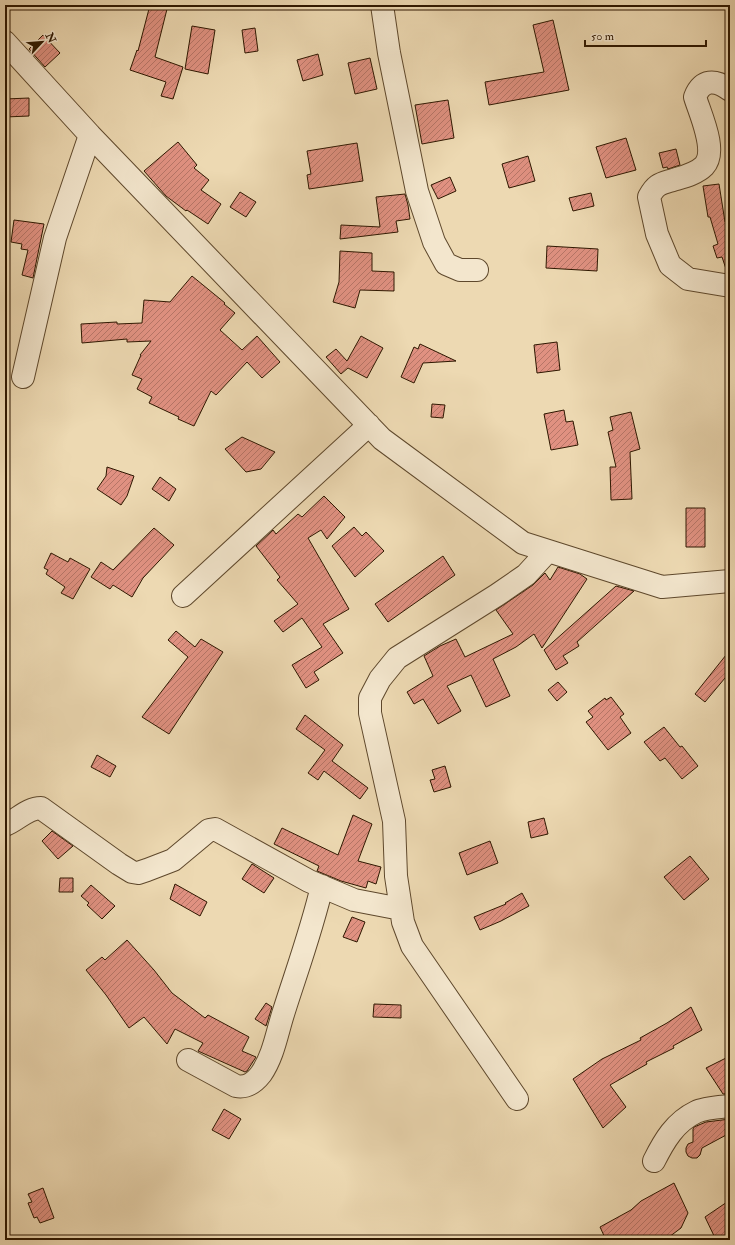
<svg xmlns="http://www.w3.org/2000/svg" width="735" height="1245" viewBox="0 0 735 1245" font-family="'IM FELL Double Pica',serif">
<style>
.building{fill:url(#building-hatch);stroke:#2e1700}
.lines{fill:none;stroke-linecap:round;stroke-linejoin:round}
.minor-casing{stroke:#5e482c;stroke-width:24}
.minor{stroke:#f3e6cd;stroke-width:22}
</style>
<defs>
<pattern id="building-hatch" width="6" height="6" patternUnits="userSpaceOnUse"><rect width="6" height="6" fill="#e09181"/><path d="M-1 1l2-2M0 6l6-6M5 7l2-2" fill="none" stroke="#b67567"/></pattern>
</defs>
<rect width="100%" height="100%" fill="#edd9b2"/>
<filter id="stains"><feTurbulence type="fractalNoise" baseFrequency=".005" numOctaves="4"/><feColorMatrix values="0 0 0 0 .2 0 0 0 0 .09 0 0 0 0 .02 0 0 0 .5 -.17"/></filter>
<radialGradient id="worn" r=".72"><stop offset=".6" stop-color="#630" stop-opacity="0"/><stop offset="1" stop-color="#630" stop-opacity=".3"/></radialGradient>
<!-- building -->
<path class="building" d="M 150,5 L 168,5 L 155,57 L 183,67 L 173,99 L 161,96 L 166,82 L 130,70 L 137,50 L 138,51 Z
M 553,20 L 569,90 L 489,105 L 485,82 L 544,72 L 533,25 Z
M 192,26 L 215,30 L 208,74 L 185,69 Z
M 255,28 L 258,51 L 245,53 L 242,30 Z
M 43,35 L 60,53 L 45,67 L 29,49 Z
M 318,54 L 323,75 L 303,81 L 297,60 Z
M 370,58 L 377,89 L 355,94 L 348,63 Z
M 29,98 L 29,116 L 5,117 L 5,99 Z
M 448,100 L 454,138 L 422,144 L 415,105 Z
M 626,138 L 636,170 L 606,178 L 596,147 Z
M 178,142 L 197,165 L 194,168 L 209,180 L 201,190 L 221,204 L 208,224 L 187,210 L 186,211 L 166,196 L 144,171 Z
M 357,143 L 363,181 L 309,189 L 307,175 L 311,174 L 307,151 Z
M 676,149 L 680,165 L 668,169 L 667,167 L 663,168 L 659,153 Z
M 528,156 L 535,181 L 509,188 L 502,164 Z
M 450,177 L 456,191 L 438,199 L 431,185 Z
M 719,184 L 725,222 L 730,221 L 730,272 L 727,272 L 722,257 L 717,258 L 713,246 L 718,244 L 710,217 L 708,217 L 703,186 Z
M 240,192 L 256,202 L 246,217 L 230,207 Z
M 591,193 L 594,206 L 573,211 L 569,198 Z
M 405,194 L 408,205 L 410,219 L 396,221 L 398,232 L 340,239 L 341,225 L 380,227 L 376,197 Z
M 14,220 L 44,224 L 33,278 L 22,275 L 28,250 L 21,249 L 22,244 L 11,242 Z
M 547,246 L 598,249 L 597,271 L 546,268 Z
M 340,251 L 372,253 L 372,271 L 394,272 L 394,291 L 360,290 L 355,308 L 333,302 L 339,282 Z
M 192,276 L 225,303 L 224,304 L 235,313 L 220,330 L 242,350 L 257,336 L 280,362 L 262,378 L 247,362 L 216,395 L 211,391 L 194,426 L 178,419 L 179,417 L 149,403 L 152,397 L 137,389 L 142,379 L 132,375 L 141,355 L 140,355 L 151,341 L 127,342 L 127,339 L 82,343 L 81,324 L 117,322 L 117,324 L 142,323 L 144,300 L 170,302 Z
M 361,336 L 383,348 L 367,378 L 348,368 L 341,374 L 326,357 L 336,349 L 347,361 Z
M 557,342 L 560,370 L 537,373 L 534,345 Z
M 420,344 L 456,361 L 423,363 L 414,383 L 401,377 L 414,347 L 418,349 Z
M 432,404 L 445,405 L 443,418 L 431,417 Z
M 564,410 L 566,422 L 573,421 L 578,445 L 551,450 L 544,414 Z
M 631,412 L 640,449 L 630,452 L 632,499 L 611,500 L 610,467 L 616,467 L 608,432 L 613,430 L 610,417 Z
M 242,437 L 275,452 L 261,469 L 246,472 L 225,449 Z
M 107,467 L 134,476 L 127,496 L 121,505 L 97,489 L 106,476 Z
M 160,477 L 176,489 L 169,501 L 152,489 Z
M 324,496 L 345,517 L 327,539 L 321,530 L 308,538 L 349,609 L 323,624 L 343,653 L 314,672 L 319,680 L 306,688 L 292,665 L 322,647 L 302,618 L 283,632 L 274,621 L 298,604 L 277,580 L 280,577 L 256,546 L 273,530 L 276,534 L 298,514 L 302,517 Z
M 686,508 L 705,508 L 705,547 L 686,547 Z
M 354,527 L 362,536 L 366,532 L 384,551 L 355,577 L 332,546 Z
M 154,528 L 174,545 L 143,578 L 132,597 L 113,585 L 110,589 L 91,577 L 101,562 L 113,570 Z
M 51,553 L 68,562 L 70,558 L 90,569 L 73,599 L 61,593 L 65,587 L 46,574 L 48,570 L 44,568 Z
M 443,556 L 455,575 L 388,622 L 375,604 Z
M 558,567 L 580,574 L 587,579 L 542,648 L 534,634 L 516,647 L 493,659 L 510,696 L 486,707 L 471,675 L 447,686 L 461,711 L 438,724 L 423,699 L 414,704 L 407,692 L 433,676 L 424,656 L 440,646 L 456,639 L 465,657 L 513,634 L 496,610 L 533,585 L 545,573 L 550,580 Z
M 616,586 L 634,591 L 577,642 L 579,646 L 563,656 L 568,663 L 556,670 L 544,650 Z
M 176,631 L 195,647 L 201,639 L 223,652 L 169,734 L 142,717 L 188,657 L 168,640 Z
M 730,650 L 730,672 L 705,702 L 695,694 Z
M 558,682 L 567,692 L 557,701 L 548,690 Z
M 611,697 L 624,714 L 620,717 L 631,733 L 608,750 L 586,722 L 593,717 L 588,711 L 605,698 L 606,700 Z
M 305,715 L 343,745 L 332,761 L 368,788 L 360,799 L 324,771 L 318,780 L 308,773 L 325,750 L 296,729 Z
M 664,727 L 680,747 L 682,746 L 698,766 L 682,779 L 665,758 L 660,761 L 644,742 Z
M 97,755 L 116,766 L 110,777 L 91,767 Z
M 445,766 L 451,787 L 434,792 L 430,780 L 435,779 L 432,770 Z
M 353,815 L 372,824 L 358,861 L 381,867 L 376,884 L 368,881 L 366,888 L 341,881 L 317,871 L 319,866 L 274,844 L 282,828 L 338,855 Z
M 544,818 L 548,834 L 531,838 L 528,822 Z
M 52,831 L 73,846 L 58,859 L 42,841 Z
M 490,841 L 498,863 L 467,875 L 459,853 Z
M 690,856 L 709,879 L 684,900 L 664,877 Z
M 252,864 L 274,878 L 264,893 L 242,879 Z
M 60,878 L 73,878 L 73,892 L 59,892 Z
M 175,884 L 207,902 L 200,916 L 170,899 Z
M 91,885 L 115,906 L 102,919 L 87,905 L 89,903 L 81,896 Z
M 522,893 L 529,906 L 501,921 L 480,930 L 474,917 L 506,904 L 505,903 Z
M 352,917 L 365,922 L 357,942 L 343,937 Z
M 127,940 L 154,970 L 172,993 L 205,1018 L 208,1015 L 249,1037 L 242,1051 L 256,1057 L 247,1071 L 245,1072 L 198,1051 L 203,1043 L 175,1029 L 167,1044 L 144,1017 L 129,1028 L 106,995 L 86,970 L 102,957 L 105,960 Z
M 266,1003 L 272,1007 L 266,1026 L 255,1019 Z
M 374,1004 L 401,1005 L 401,1018 L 373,1017 Z
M 691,1007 L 702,1030 L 673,1046 L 674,1048 L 646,1062 L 647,1064 L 610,1085 L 626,1107 L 603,1128 L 573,1079 L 602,1059 L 641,1040 L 640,1038 L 667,1023 Z
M 730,1056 L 730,1094 L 723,1094 L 706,1068 Z
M 224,1109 L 241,1119 L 229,1139 L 212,1130 Z
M 730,1119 L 730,1125 L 725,1129 L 728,1134 L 702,1148 L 700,1155 L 697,1158 L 692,1158 L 688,1156 L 686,1152 L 686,1148 L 688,1144 L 693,1142 L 693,1129 L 694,1127 L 706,1122 Z
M 674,1183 L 688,1213 L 681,1228 L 665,1240 L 606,1240 L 600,1227 L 631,1210 L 641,1201 Z
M 43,1188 L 54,1218 L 40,1223 L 37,1217 L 34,1218 L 28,1203 L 32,1202 L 28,1194 Z
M 730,1200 L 730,1240 L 716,1240 L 705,1217 Z"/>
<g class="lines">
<defs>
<path id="minor" d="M 382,5 L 389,53 L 417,191 L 434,242 L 446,264 L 460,270 L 477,270
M 5,42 L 90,135 L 382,439 L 523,543 L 662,587 L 730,581
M 730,90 C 715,79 702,79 695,97 C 700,114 718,151 704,166 C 696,174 683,177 673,180 C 660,184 656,184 649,197 L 657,234 L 670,265 L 688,279 L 730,286
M 23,377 L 55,238 L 90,135
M 183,596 L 369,425
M 5,825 C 18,820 27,808 41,808 L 119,864 L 132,872 L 138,873 L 147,870 L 173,860 L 209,830 L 215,829 L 309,881 L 354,900 L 401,909
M 188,1060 L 236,1086 C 247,1088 254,1083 261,1074 C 274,1055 277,1032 284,1011 C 297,970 312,929 322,886
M 517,1099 L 412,946 L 403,922 L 396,876 L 394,821 L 370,713 L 370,698 L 380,679 L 397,658 L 497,595 L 526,575 L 548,551
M 654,1161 C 664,1141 675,1122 696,1112 C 704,1108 721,1107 730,1106"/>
</defs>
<!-- minor casing -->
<use href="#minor" class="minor-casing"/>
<!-- minor -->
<use href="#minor" class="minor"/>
</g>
<!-- margin -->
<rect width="735" height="1245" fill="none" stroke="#edd9b2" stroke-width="20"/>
<rect x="6" y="6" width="723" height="1233" fill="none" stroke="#2e1700" stroke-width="2"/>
<rect x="10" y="10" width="715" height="1225" fill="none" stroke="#2e1700"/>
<!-- north arrow -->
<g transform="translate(42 42) rotate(64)" stroke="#f3e6cd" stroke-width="3" paint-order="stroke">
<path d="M0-3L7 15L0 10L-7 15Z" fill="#2e1700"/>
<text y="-6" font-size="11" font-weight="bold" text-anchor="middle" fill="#2e1700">N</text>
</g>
<!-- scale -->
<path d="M585 40v6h121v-6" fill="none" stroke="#2e1700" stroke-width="2"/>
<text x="591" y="40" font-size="12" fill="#2e1700" stroke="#f3e6cd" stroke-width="3" paint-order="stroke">50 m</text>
<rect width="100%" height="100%" filter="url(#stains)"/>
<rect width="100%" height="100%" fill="url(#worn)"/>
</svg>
